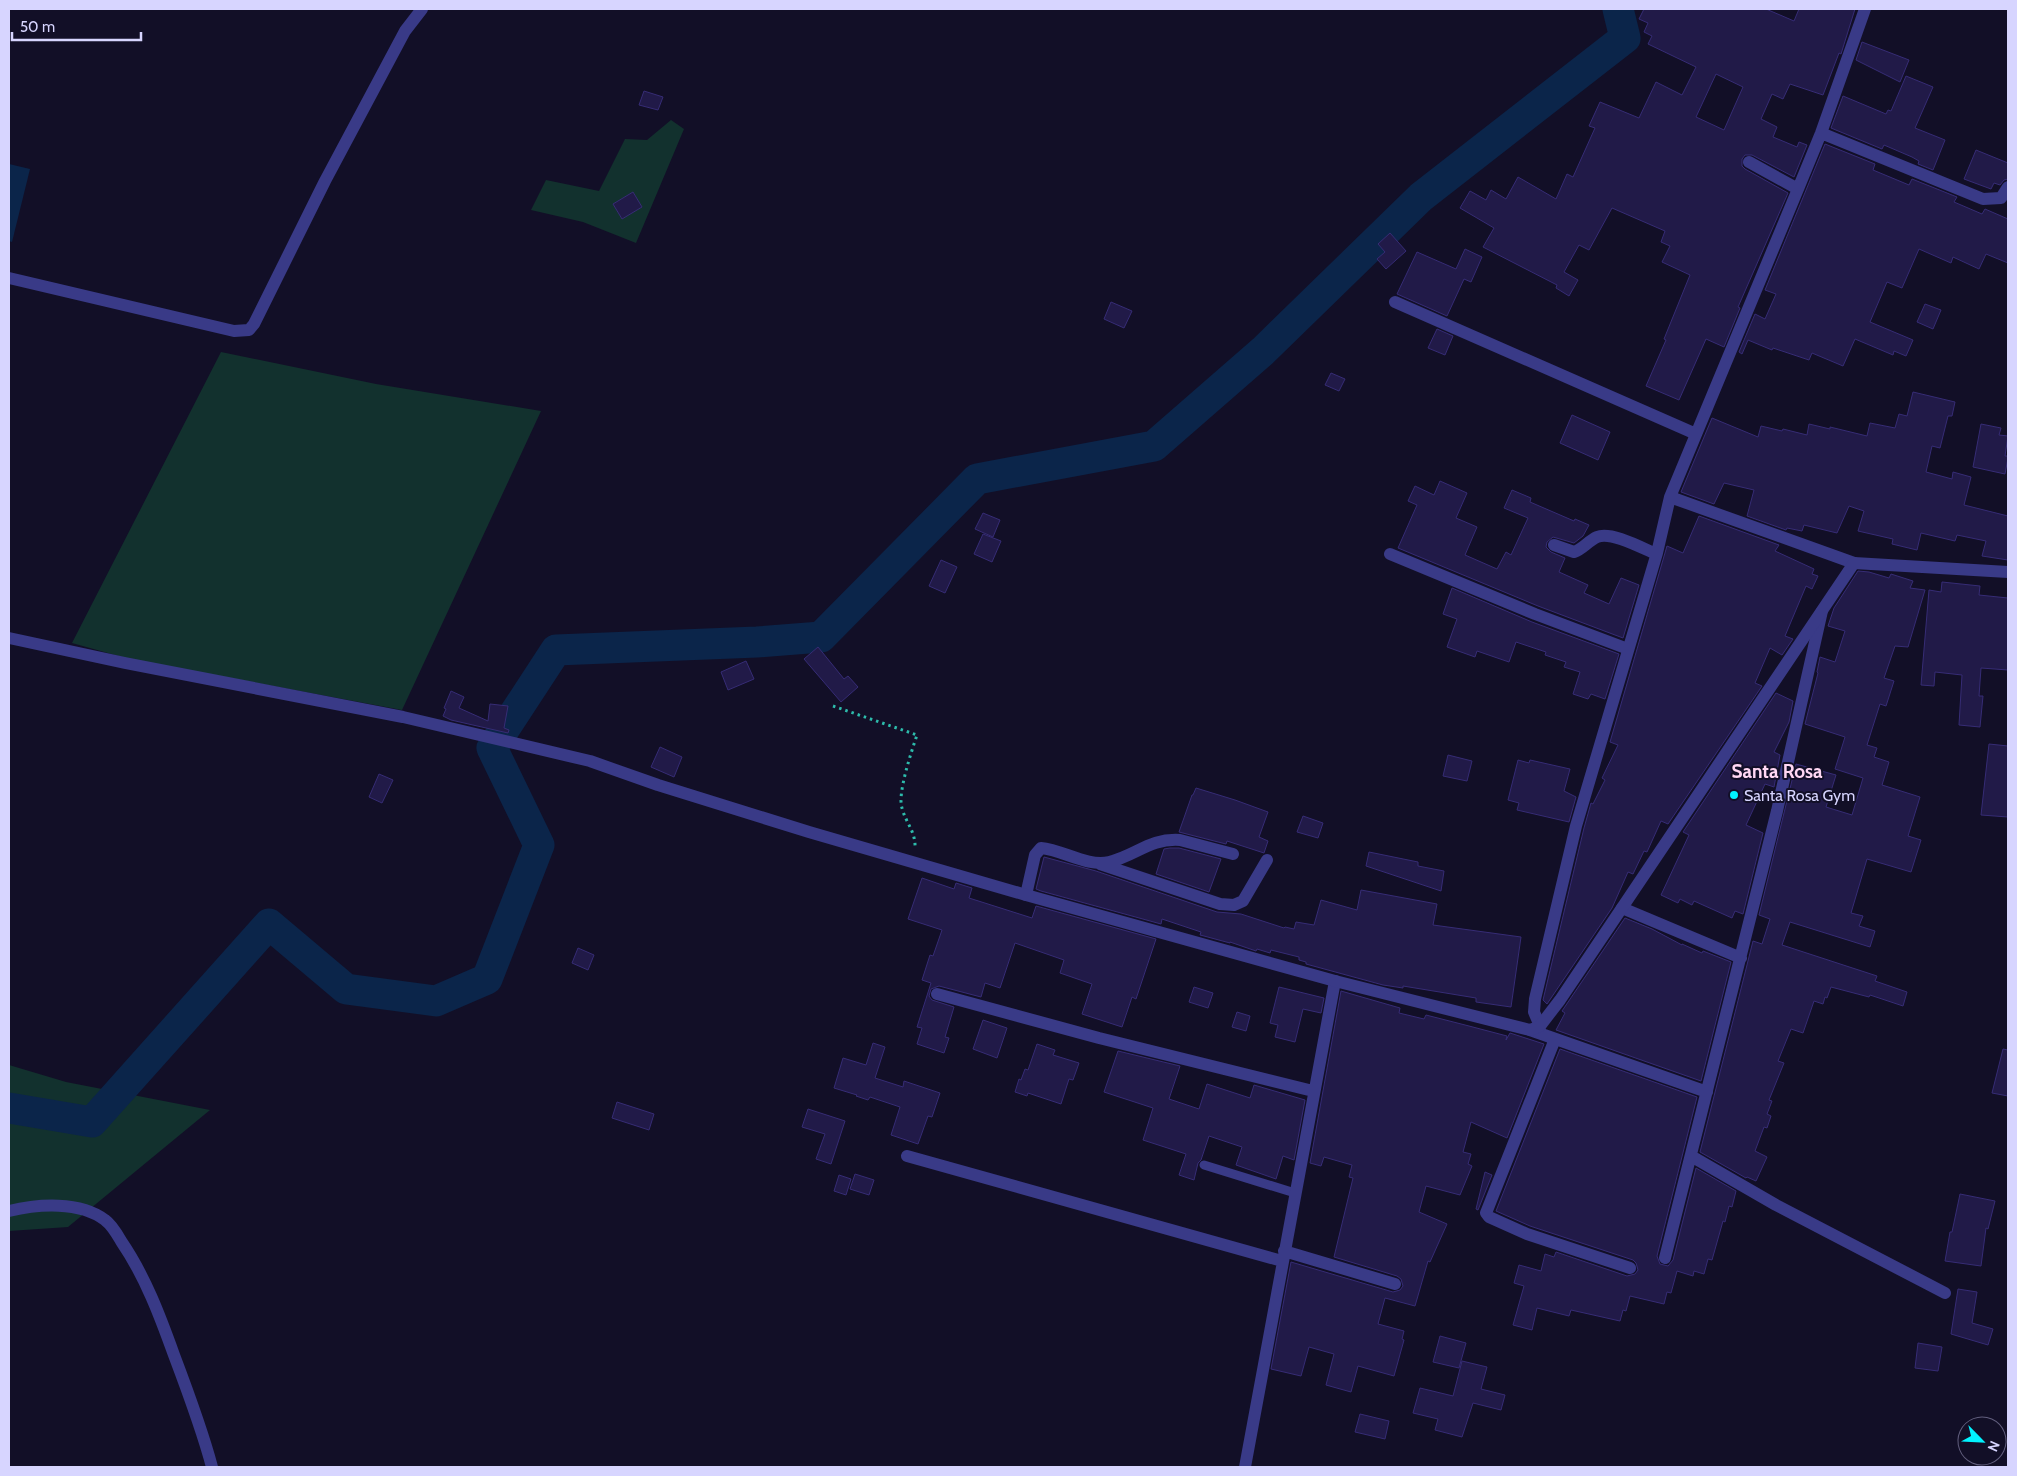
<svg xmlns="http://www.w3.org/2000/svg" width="2017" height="1476" viewBox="0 0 2017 1476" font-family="Cabin,sans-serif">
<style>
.green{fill:#12312e}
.water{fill:#0b254a}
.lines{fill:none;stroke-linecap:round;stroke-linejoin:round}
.river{stroke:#0b254a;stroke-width:31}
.building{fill:#211a48;stroke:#362c75;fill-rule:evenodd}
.path{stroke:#2dbbab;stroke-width:3;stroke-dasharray:2.5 4;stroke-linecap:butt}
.service{stroke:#393a87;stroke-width:9}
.minor{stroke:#393a87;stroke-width:12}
.tertiary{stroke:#393a87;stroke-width:12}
.poi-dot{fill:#01f3ff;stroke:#120f27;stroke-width:2}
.labels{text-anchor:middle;stroke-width:4;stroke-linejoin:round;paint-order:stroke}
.poi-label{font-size:16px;fill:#d7d5ff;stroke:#120f27;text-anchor:start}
.quarter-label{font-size:19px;font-weight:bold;fill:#ffd7f3;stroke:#120f27}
</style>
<rect width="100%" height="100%" fill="#120f27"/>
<!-- green -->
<path class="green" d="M 671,120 L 684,129 L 636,243 L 583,222 L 531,210 L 546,180 L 599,191 L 625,139 L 647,140 Z
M 221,352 L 376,384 L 541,411 L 402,710 L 133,660 L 72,643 Z
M 9,1065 L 66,1082 L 210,1110 L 68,1227 L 9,1231 Z"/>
<!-- water -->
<path class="water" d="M 9,164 L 30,169 L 12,242 L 9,241 Z"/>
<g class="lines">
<!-- river -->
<path class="river" d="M 9,1108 L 92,1122 L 269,924 L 346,989 L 436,1001 L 487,979 L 539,845 L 492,748 L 556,650 L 757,642 L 821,637 L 977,479 L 1154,446 L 1263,351 L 1421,197 L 1625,38 L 1618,9"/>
</g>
<!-- building -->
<path class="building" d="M 1644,9 L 1766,9 L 1794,21 L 1799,9 L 1855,9 L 1841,54 L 1839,53 L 1823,95 L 1790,84 L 1783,99 L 1772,94 L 1761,119 L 1777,127 L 1773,137 L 1797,147 L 1799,142 L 1807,145 L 1794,177 L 1752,155 L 1745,155 L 1742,159 L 1742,166 L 1745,169 L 1788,193 L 1738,307 L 1740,308 L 1724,347 L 1706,339 L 1679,400 L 1646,386 L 1666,340 L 1664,339 L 1690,275 L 1662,262 L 1670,246 L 1661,242 L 1665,231 L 1612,208 L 1589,250 L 1579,245 L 1564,272 L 1578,280 L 1569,296 L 1556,288 L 1557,285 L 1483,247 L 1494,228 L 1460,208 L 1470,191 L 1486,200 L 1491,190 L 1506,199 L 1518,177 L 1556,199 L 1567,174 L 1573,177 L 1595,128 L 1589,126 L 1600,102 L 1639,118 L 1656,82 L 1682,95 L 1696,67 L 1648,44 L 1652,36 L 1644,32 L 1648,23 L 1639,19 ZM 1716,74 L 1743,87 L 1724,130 L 1696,117 Z
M 1862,42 L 1909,60 L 1900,82 L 1856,60 Z
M 1906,76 L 1933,87 L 1915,128 L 1945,140 L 1933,170 L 1918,164 L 1919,161 L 1912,157 L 1884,145 L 1882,149 L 1831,128 L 1843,96 L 1886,114 L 1888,110 L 1891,111 Z
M 644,91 L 663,97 L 658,110 L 639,105 Z
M 1825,144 L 1875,164 L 1873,170 L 1909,185 L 1912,179 L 1957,197 L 1954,202 L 1982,214 L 1985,209 L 2008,219 L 2008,263 L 1986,254 L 1979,269 L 1953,257 L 1951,263 L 1919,249 L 1902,288 L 1887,282 L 1870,322 L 1913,340 L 1906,356 L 1894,351 L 1893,355 L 1855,339 L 1843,366 L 1812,353 L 1809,360 L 1773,348 L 1772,350 L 1748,340 L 1742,354 L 1739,352 L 1755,314 L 1765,319 L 1776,294 L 1765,290 Z
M 1976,150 L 2008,163 L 2008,179 L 2004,180 L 2000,185 L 1994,183 L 1991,189 L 1964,179 Z
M 633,192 L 642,207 L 622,219 L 613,204 Z
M 1390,233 L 1406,251 L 1386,269 L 1377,259 L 1385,252 L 1378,244 Z
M 1465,249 L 1482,257 L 1471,282 L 1464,279 L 1447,316 L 1397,294 L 1417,252 L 1456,269 Z
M 1111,302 L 1132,311 L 1124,328 L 1104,319 Z
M 1925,304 L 1941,310 L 1933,329 L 1917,322 Z
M 1437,329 L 1453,336 L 1445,355 L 1428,348 Z
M 1331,373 L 1345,379 L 1339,391 L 1325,385 Z
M 1913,392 L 1955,402 L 1952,416 L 1948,416 L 1940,448 L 1932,446 L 1926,472 L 1952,479 L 1953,472 L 1971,477 L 1964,505 L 2008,516 L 2008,560 L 1982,556 L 1986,541 L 1957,535 L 1955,541 L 1921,533 L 1917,550 L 1892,544 L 1893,539 L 1858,531 L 1864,511 L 1849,506 L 1837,533 L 1804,525 L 1802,531 L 1787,528 L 1786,530 L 1747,516 L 1754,490 L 1724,483 L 1714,504 L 1681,492 L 1712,418 L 1758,437 L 1761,426 L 1782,431 L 1783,429 L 1807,435 L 1809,424 L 1830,429 L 1830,427 L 1867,436 L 1870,423 L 1895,428 L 1899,414 L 1907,416 Z
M 1572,415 L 1610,432 L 1598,460 L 1560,443 Z
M 1981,424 L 2001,428 L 1999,435 L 2008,436 L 2005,456 L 2008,456 L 2008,458 L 2005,474 L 1973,467 Z
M 1440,481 L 1467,493 L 1456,518 L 1477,527 L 1465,555 L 1497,569 L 1506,552 L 1511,555 L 1528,518 L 1504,508 L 1512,490 L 1531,498 L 1530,502 L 1574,521 L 1575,519 L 1589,525 L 1583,536 L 1574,543 L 1553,537 L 1547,542 L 1546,547 L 1551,552 L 1565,558 L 1559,572 L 1588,585 L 1584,593 L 1609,604 L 1621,578 L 1639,585 L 1623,638 L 1538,606 L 1398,548 L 1417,505 L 1408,501 L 1415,486 L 1434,495 Z
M 983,513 L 1000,520 L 993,537 L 975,529 Z
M 1699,516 L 1779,545 L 1775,551 L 1814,569 L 1812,574 L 1818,576 L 1812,589 L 1806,586 L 1785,636 L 1793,639 L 1782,655 L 1770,648 L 1755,683 L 1762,686 L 1668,824 L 1661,821 L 1647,852 L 1644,851 L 1633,874 L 1628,872 L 1612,908 L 1547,1004 L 1543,1000 L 1584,828 L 1591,803 L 1593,804 L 1605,780 L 1602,778 L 1618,745 L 1610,742 L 1667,546 L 1683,553 Z
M 983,534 L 1001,541 L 992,562 L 974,554 Z
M 941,560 L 957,567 L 945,593 L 929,586 Z
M 1858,571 L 1869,572 L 1889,578 L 1891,574 L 1913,581 L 1910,588 L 1925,590 L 1908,647 L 1895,646 L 1884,678 L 1894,681 L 1886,706 L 1880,704 L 1867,745 L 1877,748 L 1874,757 L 1889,762 L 1882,785 L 1920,797 L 1908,836 L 1921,840 L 1911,872 L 1867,859 L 1851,913 L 1863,916 L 1859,926 L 1875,931 L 1870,947 L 1790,922 L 1782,945 L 1877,976 L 1875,981 L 1907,992 L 1903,1006 L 1870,995 L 1869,997 L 1831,987 L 1827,998 L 1825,997 L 1823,1004 L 1814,1001 L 1803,1033 L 1791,1029 L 1778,1061 L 1784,1063 L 1769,1100 L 1772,1101 L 1767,1114 L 1771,1116 L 1767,1128 L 1764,1127 L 1755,1151 L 1767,1157 L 1756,1181 L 1747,1177 L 1746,1178 L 1700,1152 L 1753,941 L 1762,944 L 1770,919 L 1759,915 L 1796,764 L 1836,775 L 1826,807 L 1852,815 L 1863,778 L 1835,769 L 1845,737 L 1805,724 L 1818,673 L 1817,672 L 1820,657 L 1835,662 L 1845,631 L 1828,626 L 1834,608 Z
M 1942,582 L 1980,586 L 1979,595 L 2008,598 L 2008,670 L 1981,668 L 1979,696 L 1983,696 L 1980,727 L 1959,725 L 1962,675 L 1935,672 L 1934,686 L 1921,685 L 1929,590 L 1941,592 Z
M 1452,588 L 1532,622 L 1619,654 L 1605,699 L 1591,694 L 1588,699 L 1573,694 L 1580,672 L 1564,667 L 1566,662 L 1545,655 L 1546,652 L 1516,642 L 1509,662 L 1477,651 L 1475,657 L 1447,647 L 1457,619 L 1443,614 Z
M 818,647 L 844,679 L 848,676 L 858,687 L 841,702 L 804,659 Z
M 746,661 L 754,679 L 728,690 L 721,672 Z
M 451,691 L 464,697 L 459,708 L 488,721 L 490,704 L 508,706 L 504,728 L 509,730 L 508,733 L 451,720 L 443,716 L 446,709 L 444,708 Z
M 1776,693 L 1793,701 L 1789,722 L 1774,752 L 1780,755 L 1774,787 L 1765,784 L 1746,825 L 1763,833 L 1743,914 L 1735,911 L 1732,918 L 1694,901 L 1692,905 L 1680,899 L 1678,903 L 1661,895 L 1689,835 L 1683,832 Z
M 1989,744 L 2008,746 L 2008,817 L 1981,815 Z
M 660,747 L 682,757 L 674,777 L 651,767 Z
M 1448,755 L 1472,761 L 1467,781 L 1443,776 Z
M 1518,760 L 1529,763 L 1530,760 L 1570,769 L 1564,791 L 1576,797 L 1569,822 L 1517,810 L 1519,803 L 1508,800 Z
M 379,774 L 393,780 L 382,803 L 369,797 Z
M 1196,788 L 1235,800 L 1268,812 L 1259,837 L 1268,841 L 1264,853 L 1227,841 L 1226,844 L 1179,832 L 1192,795 L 1193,795 Z
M 1303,816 L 1323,823 L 1318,838 L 1297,832 Z
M 1170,848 L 1179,848 L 1221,859 L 1209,892 L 1156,874 L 1164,849 Z
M 1369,852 L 1418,862 L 1418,866 L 1444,871 L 1441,891 L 1366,866 Z
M 1044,857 L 1096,871 L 1217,912 L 1241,914 L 1284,928 L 1285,927 L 1294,929 L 1296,922 L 1314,925 L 1321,900 L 1357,910 L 1361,890 L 1437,904 L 1433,925 L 1521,937 L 1511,1007 L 1476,1002 L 1476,998 L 1403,986 L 1403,988 L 1383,985 L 1306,964 L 1306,962 L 1299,960 L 1299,957 L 1271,950 L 1270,953 L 1257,949 L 1256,951 L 1230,942 L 1230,943 L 1204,936 L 1200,935 L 1201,932 L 1162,919 L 1161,924 L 1041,891 L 1036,889 Z
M 922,878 L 954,889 L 956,883 L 972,888 L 969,898 L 1032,918 L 1036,906 L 1156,939 L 1136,999 L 1132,997 L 1122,1027 L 1082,1014 L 1092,984 L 1060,973 L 1064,960 L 1015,943 L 1000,988 L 985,983 L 981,997 L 939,986 L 931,989 L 929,996 L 932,1000 L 954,1007 L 945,1037 L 949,1038 L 944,1053 L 917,1044 L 922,1028 L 917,1027 L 931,983 L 922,980 L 930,955 L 933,956 L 942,930 L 908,919 Z
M 1625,918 L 1652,929 L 1682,945 L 1682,944 L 1702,953 L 1703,951 L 1731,962 L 1701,1081 L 1556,1030 L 1565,1013 L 1562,1011 Z
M 578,948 L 594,955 L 588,970 L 572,963 Z
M 1194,987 L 1213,993 L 1208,1008 L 1189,1002 Z
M 1279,987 L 1324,998 L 1321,1013 L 1303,1009 L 1295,1042 L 1275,1037 L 1278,1025 L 1270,1023 Z
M 1341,991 L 1400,1008 L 1399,1013 L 1424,1019 L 1426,1015 L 1469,1026 L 1507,1036 L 1506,1040 L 1510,1033 L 1544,1044 L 1507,1138 L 1471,1122 L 1463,1152 L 1471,1154 L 1468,1164 L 1472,1166 L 1460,1195 L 1426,1186 L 1419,1212 L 1447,1224 L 1430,1262 L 1428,1261 L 1415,1306 L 1385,1298 L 1378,1324 L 1404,1331 L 1402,1339 L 1404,1340 L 1394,1376 L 1358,1366 L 1351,1392 L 1326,1385 L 1334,1354 L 1309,1347 L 1301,1376 L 1271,1369 L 1291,1262 L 1393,1292 L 1400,1290 L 1403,1286 L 1401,1279 L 1397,1276 L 1334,1257 L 1353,1178 L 1349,1177 L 1352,1165 L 1324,1157 L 1321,1166 L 1310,1163 Z
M 1237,1012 L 1250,1016 L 1246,1031 L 1232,1027 Z
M 983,1020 L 1007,1028 L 997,1058 L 973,1049 Z
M 873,1043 L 885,1047 L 875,1078 L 903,1087 L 904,1081 L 940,1093 L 932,1117 L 928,1116 L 918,1144 L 891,1135 L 900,1107 L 870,1097 L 868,1100 L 856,1096 L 857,1095 L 834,1088 L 843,1058 L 866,1065 Z
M 1037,1044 L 1055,1050 L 1053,1055 L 1079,1063 L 1073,1080 L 1069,1079 L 1061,1104 L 1028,1093 L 1027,1096 L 1015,1092 L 1019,1079 L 1021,1080 L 1025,1069 L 1028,1070 Z
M 1560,1049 L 1697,1097 L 1657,1256 L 1660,1264 L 1668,1266 L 1673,1260 L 1696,1168 L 1736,1191 L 1732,1207 L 1729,1206 L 1725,1222 L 1723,1221 L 1712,1260 L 1708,1259 L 1704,1274 L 1694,1271 L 1693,1276 L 1677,1271 L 1671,1293 L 1667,1292 L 1664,1304 L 1630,1296 L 1626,1311 L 1623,1310 L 1620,1321 L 1571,1310 L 1569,1316 L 1537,1308 L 1532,1330 L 1513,1325 L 1524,1286 L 1514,1283 L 1519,1265 L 1541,1271 L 1545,1254 L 1554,1257 L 1556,1252 L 1627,1276 L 1635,1274 L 1638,1270 L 1636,1263 L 1633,1260 L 1530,1226 L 1496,1211 Z
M 2003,1049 L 2008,1050 L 2008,1096 L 1992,1093 Z
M 1118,1051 L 1180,1066 L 1169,1099 L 1199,1109 L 1207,1084 L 1250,1098 L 1254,1085 L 1305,1100 L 1294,1160 L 1283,1156 L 1276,1179 L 1236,1165 L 1242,1147 L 1209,1136 L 1201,1160 L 1198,1163 L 1194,1180 L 1179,1175 L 1186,1154 L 1143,1140 L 1153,1108 L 1104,1092 Z
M 617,1102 L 654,1114 L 649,1130 L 612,1118 Z
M 808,1109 L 845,1121 L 831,1164 L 816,1159 L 825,1134 L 802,1127 Z
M 1485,1172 L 1492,1175 L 1478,1210 L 1476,1209 Z
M 855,1174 L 874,1180 L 869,1195 L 850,1189 Z
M 839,1175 L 851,1179 L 846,1195 L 834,1191 Z
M 1960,1194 L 1995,1201 L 1988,1229 L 1986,1228 L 1981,1266 L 1945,1261 L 1950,1232 L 1952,1232 Z
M 1958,1289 L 1977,1292 L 1972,1323 L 1993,1329 L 1988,1345 L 1951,1334 Z
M 1440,1336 L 1466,1343 L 1459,1368 L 1433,1362 Z
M 1918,1343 L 1942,1347 L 1938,1371 L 1915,1368 Z
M 1462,1361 L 1487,1367 L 1481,1389 L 1505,1395 L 1501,1410 L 1473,1403 L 1462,1437 L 1435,1430 L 1438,1419 L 1413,1413 L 1420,1388 L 1453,1396 Z
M 1360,1414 L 1389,1421 L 1385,1439 L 1355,1432 Z"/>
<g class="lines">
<!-- path -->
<path class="path" d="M 833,706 L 917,735 C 912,750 897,794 902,808 C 906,824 916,831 915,849"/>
<!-- service -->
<path class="service" d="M 1204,1165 L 1295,1193"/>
<!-- minor -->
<path class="minor" d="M 1821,133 L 1983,199 L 2001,198 L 2008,187
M 1798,189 L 1821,133 L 1865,9
M 9,278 L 234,331 L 249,330 L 254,324 L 325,181 L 405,31 L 422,9
M 1395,302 L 1696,434
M 1670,497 L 1854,563
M 1554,545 L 1574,552 C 1583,549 1588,541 1597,537 C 1611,531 1642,548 1656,554
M 1390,554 L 1535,614 L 1628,649
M 1100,864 L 1220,904 L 1234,905 L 1243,901 L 1267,860
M 1026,895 L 1035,855 L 1041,848 C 1063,850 1087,867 1109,862 C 1136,856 1149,838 1180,840 L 1233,854
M 1622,908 L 1741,958
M 937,994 L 1099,1038 L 1313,1091
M 1540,1026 L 1534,1012 L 1535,999 L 1576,826 L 1657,553 L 1670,497 L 1798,189 L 1749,162
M 1530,1030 L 1707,1092
M 1555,1039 L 1486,1213 L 1489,1217 L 1527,1234 L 1630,1268
M 907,1156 L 1282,1261
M 1691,1156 L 1776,1205 L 1945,1293
M 9,1211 C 38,1204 80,1201 105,1220 C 112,1225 117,1234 121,1241 C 145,1276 160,1316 174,1355 C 188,1392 202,1429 212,1467
M 1284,1251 L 1395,1284
M 1665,1258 L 1777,811 L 1822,611
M 1245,1467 L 1335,981"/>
<!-- tertiary -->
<path class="tertiary" d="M 9,638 L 125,663 L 403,717 L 590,761 L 658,785 L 809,832 L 1026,895 L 1335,981 L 1530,1030 L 1540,1026 L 1560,1000 L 1854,563 L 2008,572"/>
</g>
<!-- markers -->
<circle class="poi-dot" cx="1734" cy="795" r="5"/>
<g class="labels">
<!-- poi labels -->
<g class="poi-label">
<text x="1744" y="801">Santa Rosa Gym</text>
</g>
<!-- quarter labels -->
<g class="quarter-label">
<text x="1777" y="778">Santa Rosa</text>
</g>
</g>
<!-- border -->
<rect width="2017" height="1476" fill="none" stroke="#d7d5ff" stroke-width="20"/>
<!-- north arrow -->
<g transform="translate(1982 1441) rotate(114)"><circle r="24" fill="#120f27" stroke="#615e7d"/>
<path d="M0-4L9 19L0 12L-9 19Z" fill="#01f3ff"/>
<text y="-8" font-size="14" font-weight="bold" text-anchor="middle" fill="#d7d5ff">N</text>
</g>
<!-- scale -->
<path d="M12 32v8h129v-8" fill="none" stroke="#d7d5ff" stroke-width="2.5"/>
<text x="20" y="32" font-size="15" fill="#d7d5ff" stroke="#120f27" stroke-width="4" paint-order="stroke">50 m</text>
</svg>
